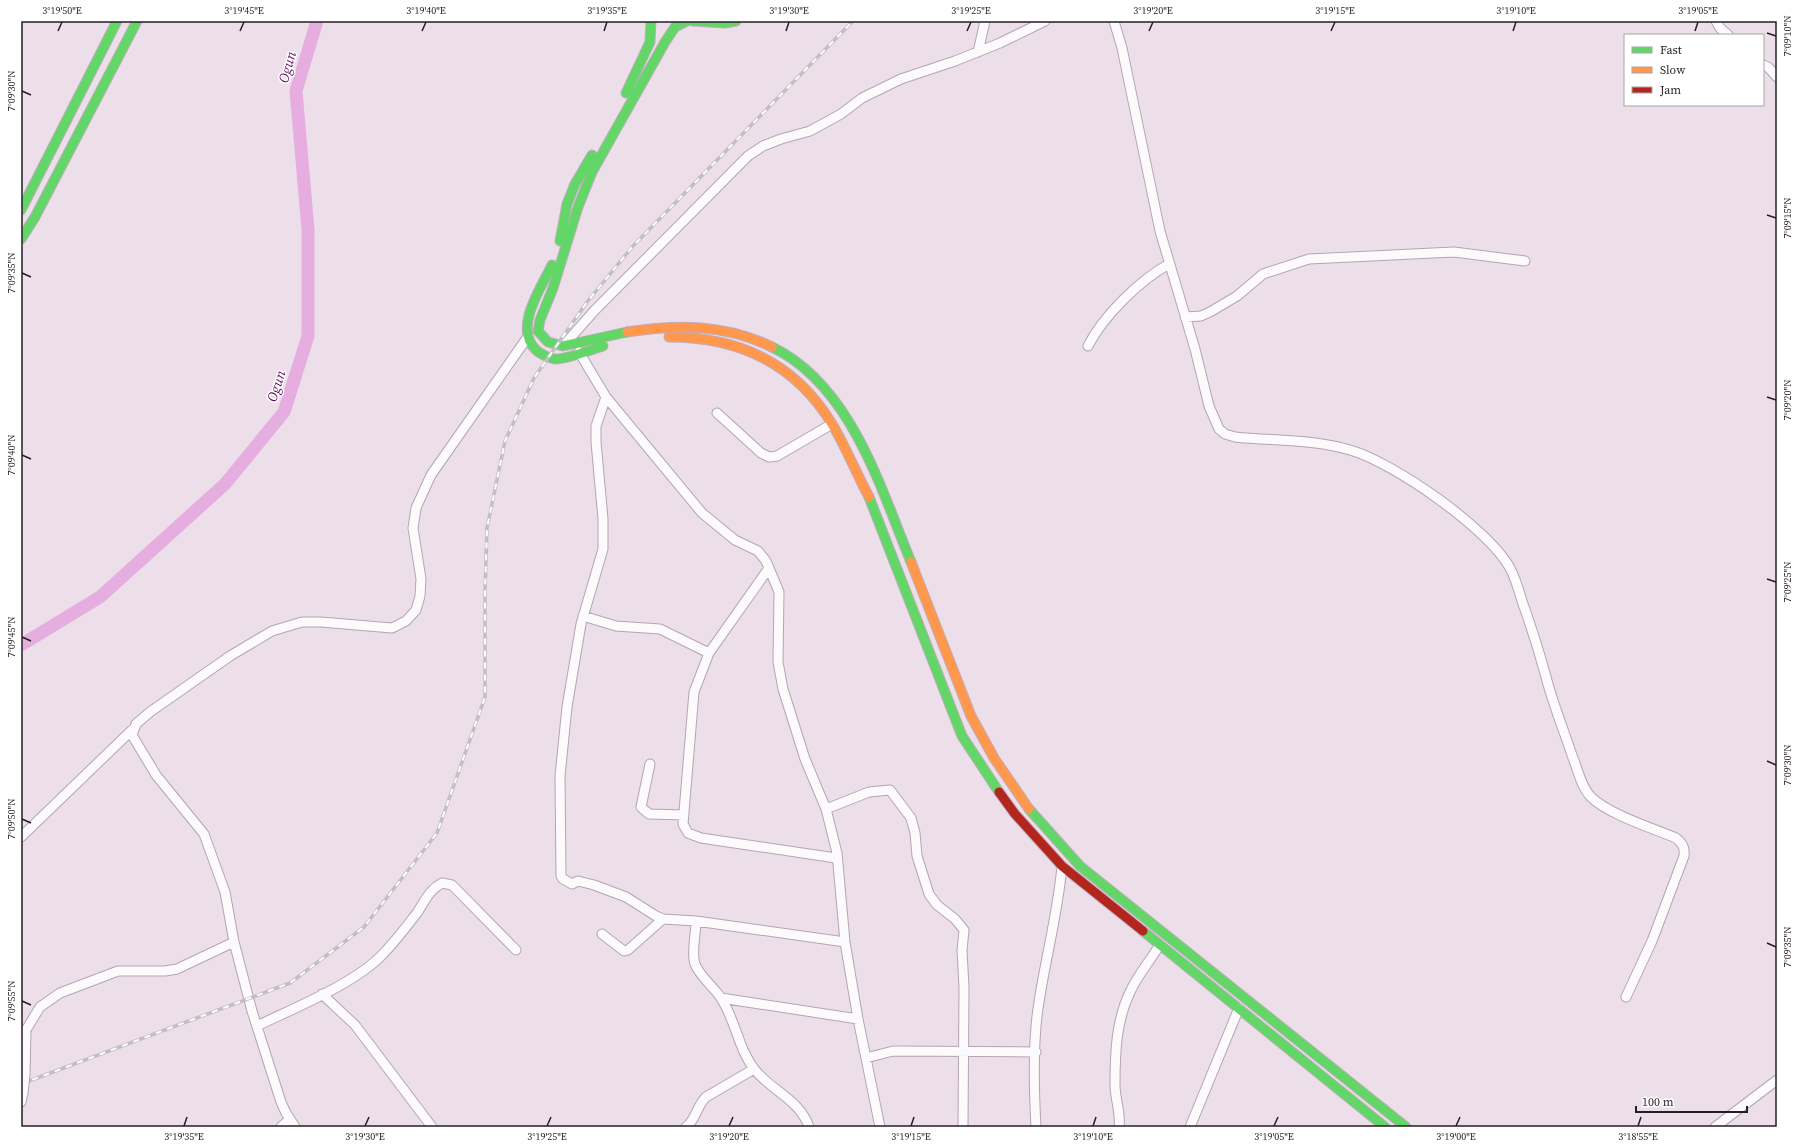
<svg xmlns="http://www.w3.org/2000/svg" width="1798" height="1148" viewBox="0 0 1798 1148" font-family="'Source Serif 4',serif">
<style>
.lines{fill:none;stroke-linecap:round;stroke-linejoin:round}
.river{stroke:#e6aee0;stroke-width:13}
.street-casing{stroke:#b1a7b0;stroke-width:11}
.fast-casing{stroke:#bfaebd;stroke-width:11}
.slow-casing{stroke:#bfaebd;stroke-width:11}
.jam-casing{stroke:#bfaebd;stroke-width:11}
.street{stroke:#fcfafc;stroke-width:9}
.fast{stroke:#63d668;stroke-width:9}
.slow{stroke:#ff974d;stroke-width:9}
.jam{stroke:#b3261e;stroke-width:9}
.rail-casing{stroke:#c2bec1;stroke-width:3.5}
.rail{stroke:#fff;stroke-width:2;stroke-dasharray:6;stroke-linecap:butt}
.street-bridge-casing{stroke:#b1a7b0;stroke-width:11;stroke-linecap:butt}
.street-bridge{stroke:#fcfafc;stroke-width:9}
.ticks{fill:none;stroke:#261e25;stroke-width:1.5}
.labels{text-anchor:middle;stroke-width:3;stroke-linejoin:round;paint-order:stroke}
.water-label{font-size:14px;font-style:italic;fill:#670e64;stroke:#fff}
.neatline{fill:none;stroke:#261e25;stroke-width:1.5}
.ticks-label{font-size:10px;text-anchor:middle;fill:#261e25}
</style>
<rect width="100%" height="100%" fill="#ecdfea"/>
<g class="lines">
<!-- river -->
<path class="river" d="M 21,645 L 100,597 L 225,484 L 284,412 L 308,336 L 308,230 L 296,91 L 317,21"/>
<defs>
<path id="street" d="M 1114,21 L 1122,48 L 1160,231 L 1195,349 L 1209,406 L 1219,429 L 1225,434 L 1235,437 C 1273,441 1313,439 1350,450 C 1393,462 1491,530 1511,570 C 1516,580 1519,591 1522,601 C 1531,626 1539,651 1546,677 C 1553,704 1564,731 1573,758 C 1578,770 1581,787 1591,797 C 1608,814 1652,828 1676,838 C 1683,844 1685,848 1684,856 L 1652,941 L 1626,997
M 1716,21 L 1720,28 L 1728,35
M 978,52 L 985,21
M 1763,65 L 1768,67 L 1777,77
M 1185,317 L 1201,316 L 1210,312 L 1237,296 L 1263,274 L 1309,259 L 1454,252 L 1525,261
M 564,345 L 595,310 L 748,156 L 763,146 L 781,139 L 810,131 L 841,114 L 862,98 L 901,79 L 955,61 L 1000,43 L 1045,21
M 1088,346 C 1103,316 1140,280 1169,264
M 579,352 L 606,397 L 702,513 L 735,540 L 758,551 L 766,561 L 779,592 L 778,662 L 783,689 L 805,759 L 826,809 L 837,853 L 845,942 L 858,1019 L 880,1127
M 606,397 L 596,426 L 596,442 L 603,519 L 603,549 L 581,624 L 567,707 L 560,776 L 561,876 L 563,879 L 572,884 L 578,881 L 594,885 L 626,897 L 656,916 L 663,919 L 696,921 L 845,942
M 717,413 L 761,453 L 769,457 L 777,456 L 832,424
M 769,568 L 709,653 L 694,692 L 683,824 L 688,833 L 701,838 L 836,858
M 583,616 L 616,626 L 660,629 L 709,653
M 650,764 L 641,807 L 649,814 L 684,815
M 826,809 L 869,792 L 890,790 L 911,818 L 915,833 L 917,856 L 929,894 L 937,905 L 955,919 L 964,930 L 962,950 L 964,988 L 963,1127
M 21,837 L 132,730
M 696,921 C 696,934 691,952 695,964 C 700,977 714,987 721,998 C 736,1021 738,1049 755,1070 C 772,1091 800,1100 809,1127
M 602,934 L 624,951 L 628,950 L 663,919
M 322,994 L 355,1025 L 432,1127
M 721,998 L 858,1019
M 257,1026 C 294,1008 354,984 382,955 C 395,942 406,927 417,913 C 425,901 429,890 442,883 L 452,885 L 516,950
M 866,1058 L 893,1051 L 1036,1052
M 25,1074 L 26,1030 L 40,1007 L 60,993 L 118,971 L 165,971 L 177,969 L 234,942
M 21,1102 L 23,1093
M 281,1127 L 289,1120
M 295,1127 L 286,1113 L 281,1102 L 252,1011 L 234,942 L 225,892 L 204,834 L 156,775 L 132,735 L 136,724 L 150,712 L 230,656 L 272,631 L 302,622 L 321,622 L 392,628 L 406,621 L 416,610 L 420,596 L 421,579 L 413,528 L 416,508 L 431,475 L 527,338
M 686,1127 C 696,1120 697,1105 706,1097 L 754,1069
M 1036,1127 C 1034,1091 1033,1037 1039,1002 C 1046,956 1058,912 1062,866
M 1119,1127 C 1121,1113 1115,1099 1115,1085 C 1115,1053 1116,1021 1130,992 C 1137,976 1150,961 1159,946
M 1190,1127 L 1239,1008
M 1715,1127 L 1777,1080"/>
<path id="fast" d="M 693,21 L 725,23 L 736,21
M 626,93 L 650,42 L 651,21
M 21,210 L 117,21
M 21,239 L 35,217 L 137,21
M 560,241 L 567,204 L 575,184 L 592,155
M 552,265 C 541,288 513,328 536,350 C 540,354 549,358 555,359 C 564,360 593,349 603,346
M 627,332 L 563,346 L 548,342 L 538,331 L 540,320 L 553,288 L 578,207 L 592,172 L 665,42 L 675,27 L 687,21
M 772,347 C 851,385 880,487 911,562
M 869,497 L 962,736 L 999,792
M 1029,809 L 1080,866 L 1406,1127
M 1143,931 L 1385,1127"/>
<path id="slow" d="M 627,332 C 677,324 725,324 772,347
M 669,337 C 738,337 795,363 832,424 C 846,447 856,473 869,497
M 911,562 L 971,716 L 994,758 L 1029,809"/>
<path id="jam" d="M 999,792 L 1015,814 L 1062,866 L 1143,931"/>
</defs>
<!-- street casing -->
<use href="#street" class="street-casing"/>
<!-- fast casing -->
<use href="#fast" class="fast-casing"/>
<!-- slow casing -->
<use href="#slow" class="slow-casing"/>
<!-- jam casing -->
<use href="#jam" class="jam-casing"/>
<!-- street -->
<use href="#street" class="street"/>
<!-- fast -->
<use href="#fast" class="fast"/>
<!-- slow -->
<use href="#slow" class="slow"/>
<!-- jam -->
<use href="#jam" class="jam"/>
<defs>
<path id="rail" d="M 21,1084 L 290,983 L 364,927 L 437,833 L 485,697 L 485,591 L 487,528 L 505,441 L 534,378 L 587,302 L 633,246 L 853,21"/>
</defs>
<!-- rail casing -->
<use href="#rail" class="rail-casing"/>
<!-- rail -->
<use href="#rail" class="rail"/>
<defs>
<path id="street-bridge" d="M 23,1093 L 25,1074"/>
</defs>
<!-- street-bridge casing -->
<use href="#street-bridge" class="street-bridge-casing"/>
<!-- street-bridge -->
<use href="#street-bridge" class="street-bridge"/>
</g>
<!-- ticks -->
<path class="ticks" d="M 58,31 L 62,22M 240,31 L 244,22M 422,31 L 426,22M 604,31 L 607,22M 786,31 L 789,22M 967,31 L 971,22M 1149,31 L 1153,22M 1331,31 L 1335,22M 1513,31 L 1516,22M 1695,31 L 1698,22M 1767,33 L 1776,36M 22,91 L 31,95M 1767,215 L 1776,218M 22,273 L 31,277M 1767,397 L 1776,400M 22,455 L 31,459M 1767,579 L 1776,582M 22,637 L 31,641M 1767,761 L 1776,765M 22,819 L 31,823M 1767,943 L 1776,947M 22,1001 L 31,1005M 184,1126 L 187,1117M 365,1126 L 369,1117M 547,1126 L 551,1117M 729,1126 L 733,1117M 911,1126 L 914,1117M 1093,1126 L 1096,1117M 1274,1126 L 1278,1117M 1456,1126 L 1460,1117M 1638,1126 L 1641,1117"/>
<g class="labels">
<!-- water labels -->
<g class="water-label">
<text transform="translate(287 67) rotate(-74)" y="5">Ogun</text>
<text transform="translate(276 386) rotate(-72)" y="5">Ogun</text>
</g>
</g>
<!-- border -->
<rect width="1798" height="1148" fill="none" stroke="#ffffff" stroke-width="44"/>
<!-- legend -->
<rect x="1624" y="34" width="140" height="72" fill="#ffffff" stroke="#a8a5a8"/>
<rect x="1632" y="47" width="20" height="6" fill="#63d668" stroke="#a8a5a8"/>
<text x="1660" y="54" font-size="12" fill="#261e25">Fast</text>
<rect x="1632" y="67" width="20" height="6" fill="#ff974d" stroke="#a8a5a8"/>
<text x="1660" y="74" font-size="12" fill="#261e25">Slow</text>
<rect x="1632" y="87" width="20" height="6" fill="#b3261e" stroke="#a8a5a8"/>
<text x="1660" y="94" font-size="12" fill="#261e25">Jam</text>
<!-- scale -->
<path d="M1636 1106v6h111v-6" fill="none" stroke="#261e25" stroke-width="2"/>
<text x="1642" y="1106" font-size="12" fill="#261e25" stroke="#ffffff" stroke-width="3" paint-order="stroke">100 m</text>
<rect x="22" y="22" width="1754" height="1104" class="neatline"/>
<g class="ticks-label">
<text x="62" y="14">3°19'50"E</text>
<text x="244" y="14">3°19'45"E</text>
<text x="426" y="14">3°19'40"E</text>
<text x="607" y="14">3°19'35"E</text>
<text x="789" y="14">3°19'30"E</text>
<text x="971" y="14">3°19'25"E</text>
<text x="1153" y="14">3°19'20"E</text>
<text x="1335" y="14">3°19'15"E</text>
<text x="1516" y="14">3°19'10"E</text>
<text x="1698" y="14">3°19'05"E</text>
<text transform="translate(1787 36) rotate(-90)" y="4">7°09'10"N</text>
<text transform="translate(11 91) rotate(-90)" y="4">7°09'30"N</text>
<text transform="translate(1787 218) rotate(-90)" y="4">7°09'15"N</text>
<text transform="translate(11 273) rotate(-90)" y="4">7°09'35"N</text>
<text transform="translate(1787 400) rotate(-90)" y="4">7°09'20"N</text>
<text transform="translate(11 455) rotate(-90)" y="4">7°09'40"N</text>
<text transform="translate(1787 582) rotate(-90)" y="4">7°09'25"N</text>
<text transform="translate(11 637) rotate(-90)" y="4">7°09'45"N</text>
<text transform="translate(1787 765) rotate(-90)" y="4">7°09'30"N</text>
<text transform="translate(11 819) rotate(-90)" y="4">7°09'50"N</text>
<text transform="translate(1787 947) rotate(-90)" y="4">7°09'35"N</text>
<text transform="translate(11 1001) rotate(-90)" y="4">7°09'55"N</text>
<text x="184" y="1140">3°19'35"E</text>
<text x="365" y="1140">3°19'30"E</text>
<text x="547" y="1140">3°19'25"E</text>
<text x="729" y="1140">3°19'20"E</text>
<text x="911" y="1140">3°19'15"E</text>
<text x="1093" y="1140">3°19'10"E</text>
<text x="1274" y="1140">3°19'05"E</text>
<text x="1456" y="1140">3°19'00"E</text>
<text x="1638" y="1140">3°18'55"E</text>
</g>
</svg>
